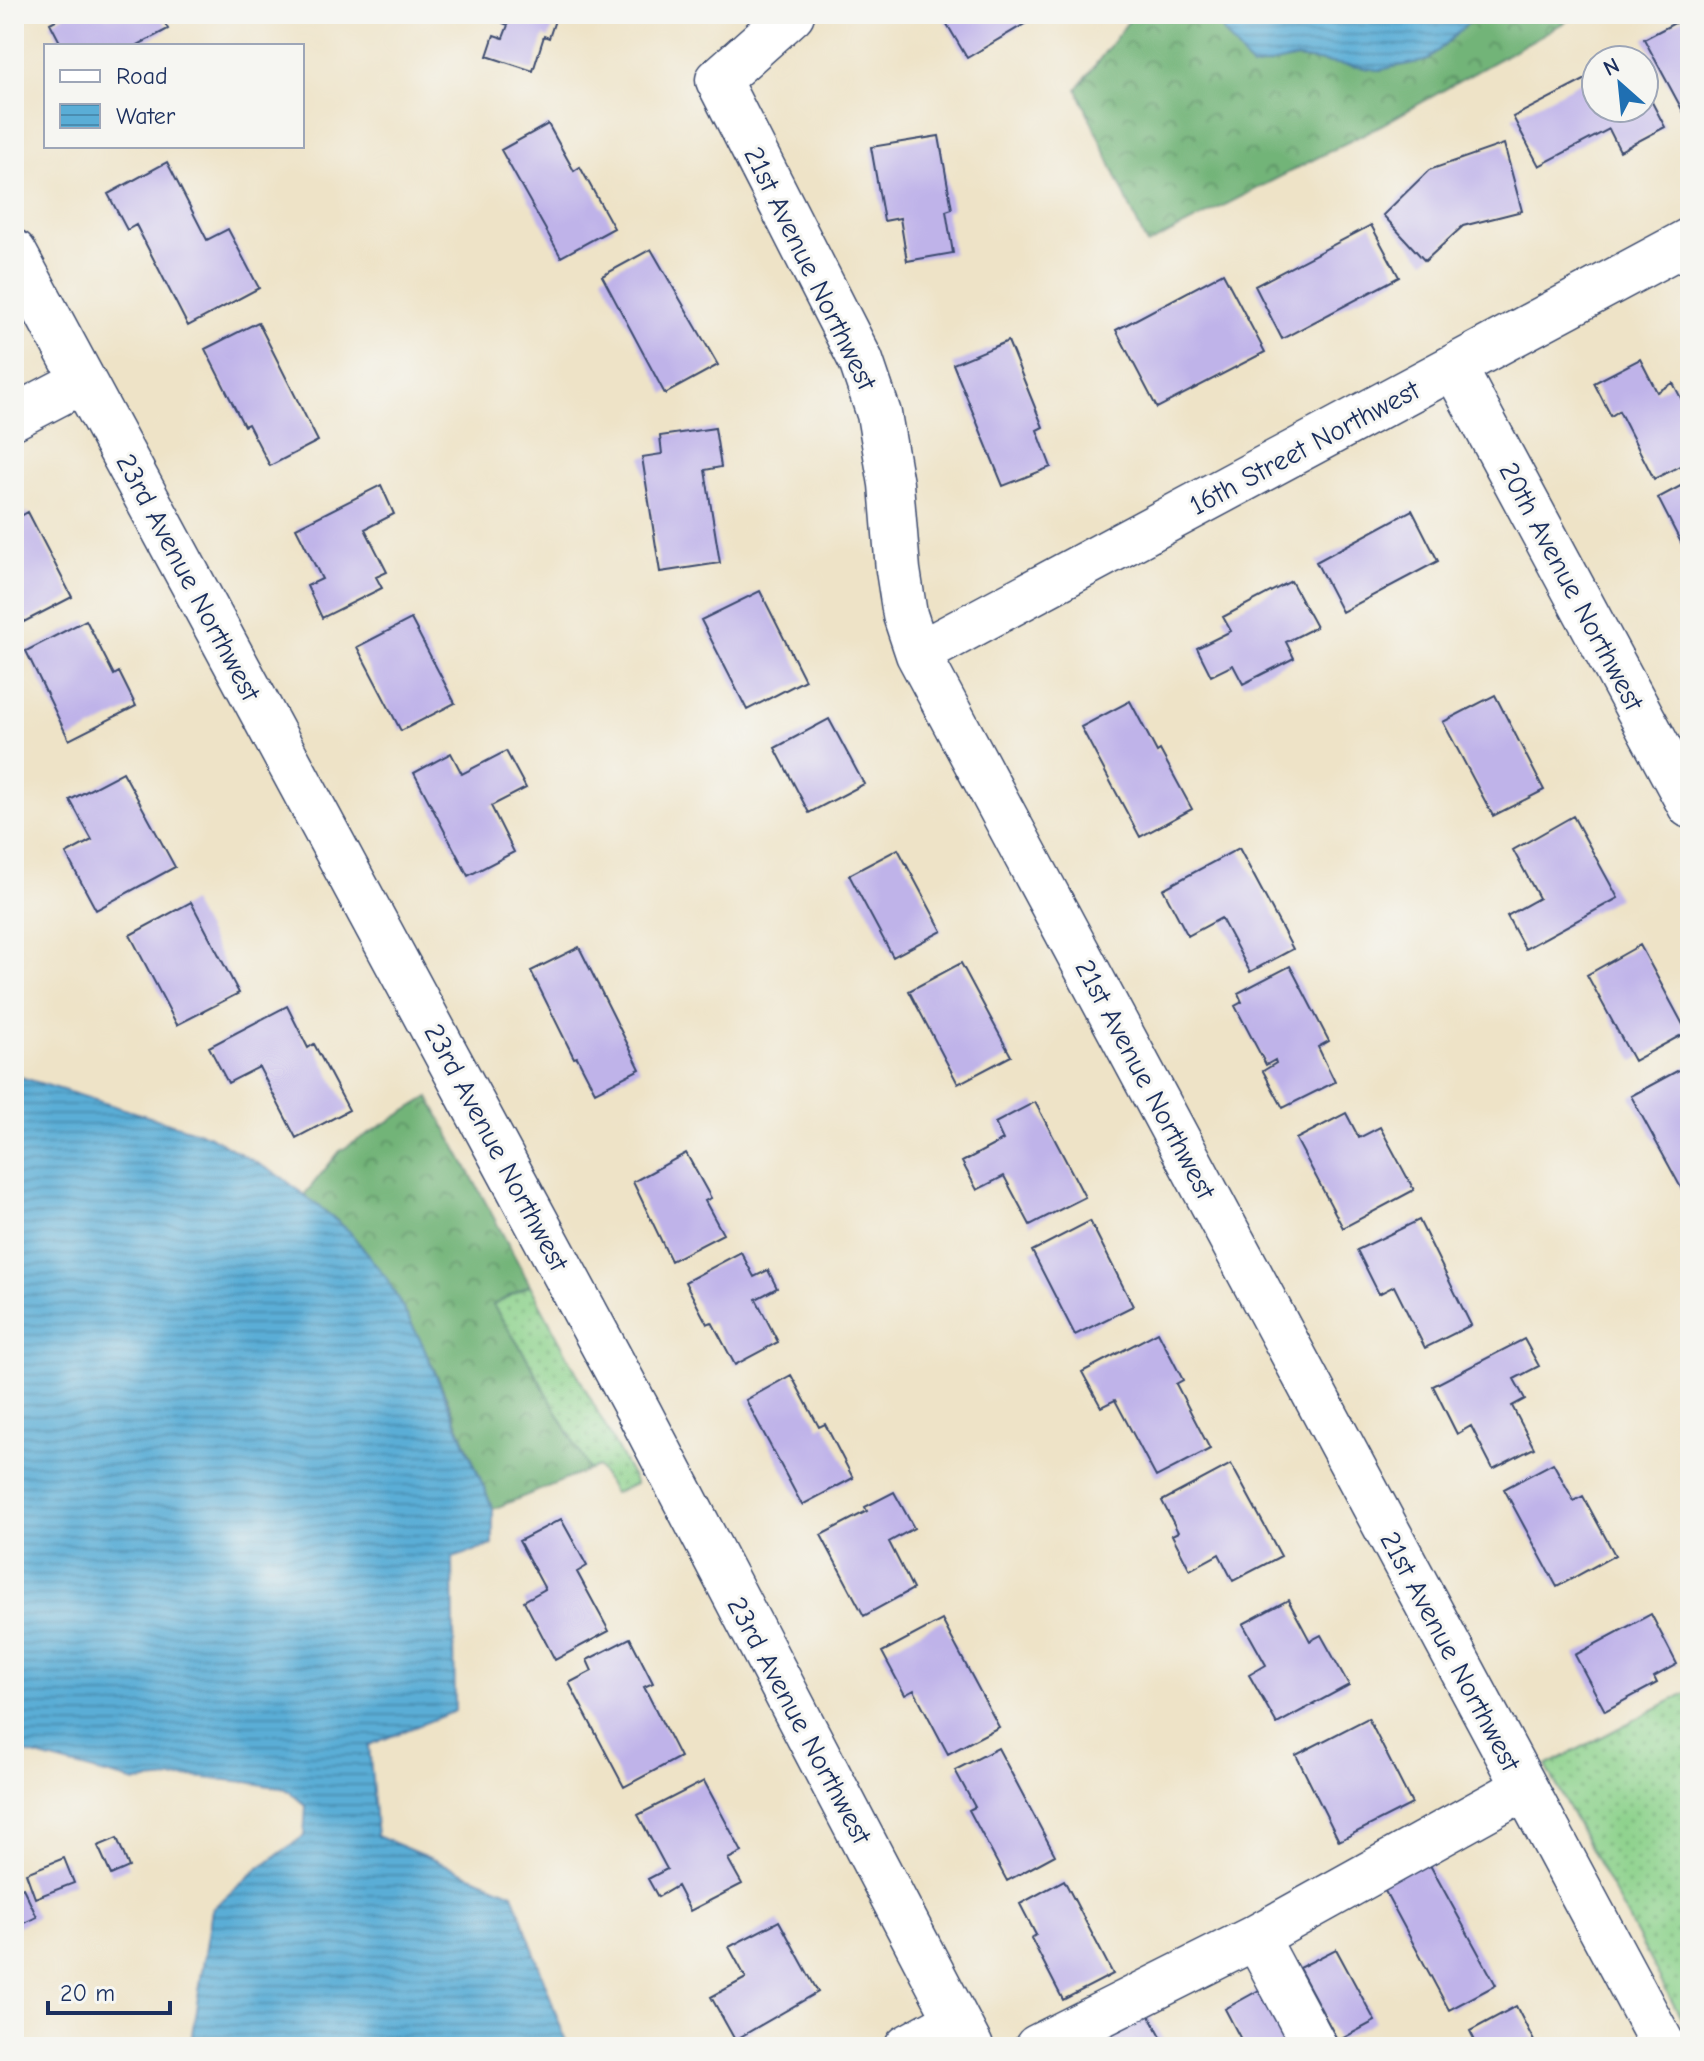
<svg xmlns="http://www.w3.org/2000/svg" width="1704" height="2061" viewBox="0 0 1704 2061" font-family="'Comic Neue',sans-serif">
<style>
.grass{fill:url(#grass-dots);stroke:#548075;stroke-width:2}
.forest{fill:url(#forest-crowns);stroke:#46726b;stroke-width:2}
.water{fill:url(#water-rules);stroke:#3a6e9a;stroke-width:2}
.building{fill:#bfb3e9}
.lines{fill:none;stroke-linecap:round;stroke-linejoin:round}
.minor-casing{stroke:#3b4a6e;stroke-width:47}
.minor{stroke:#fff;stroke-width:44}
.labels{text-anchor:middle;stroke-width:6;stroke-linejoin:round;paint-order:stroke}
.street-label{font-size:28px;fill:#1b2f5e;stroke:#f6f6f2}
</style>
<defs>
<pattern id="grass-dots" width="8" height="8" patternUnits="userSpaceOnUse" patternTransform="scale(2)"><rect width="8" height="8" fill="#8dd28c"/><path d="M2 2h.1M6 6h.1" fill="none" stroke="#72ab76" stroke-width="1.8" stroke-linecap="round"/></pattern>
<pattern id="forest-crowns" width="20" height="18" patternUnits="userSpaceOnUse" patternTransform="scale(2)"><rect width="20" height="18" fill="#72b478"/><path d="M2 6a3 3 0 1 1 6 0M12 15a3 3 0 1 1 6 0" fill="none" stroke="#5d9366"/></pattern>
<pattern id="water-rules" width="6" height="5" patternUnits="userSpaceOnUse" patternTransform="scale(2)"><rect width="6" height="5" fill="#5aadd6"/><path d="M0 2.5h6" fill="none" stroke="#4a8db1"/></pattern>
</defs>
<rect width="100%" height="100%" fill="#f6f6f2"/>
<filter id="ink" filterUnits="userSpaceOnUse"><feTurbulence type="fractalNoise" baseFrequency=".0125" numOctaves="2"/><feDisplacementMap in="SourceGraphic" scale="16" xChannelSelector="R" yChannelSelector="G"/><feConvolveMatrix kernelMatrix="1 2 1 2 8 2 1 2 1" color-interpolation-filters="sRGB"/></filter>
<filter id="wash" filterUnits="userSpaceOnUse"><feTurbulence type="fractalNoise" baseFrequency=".006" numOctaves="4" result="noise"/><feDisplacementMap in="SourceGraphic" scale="32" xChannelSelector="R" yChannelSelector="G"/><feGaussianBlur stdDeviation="1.8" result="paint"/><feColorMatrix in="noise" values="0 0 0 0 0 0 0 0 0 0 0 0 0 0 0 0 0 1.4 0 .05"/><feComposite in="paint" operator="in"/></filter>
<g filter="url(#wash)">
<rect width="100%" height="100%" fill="#eee3c7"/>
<!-- grass -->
<path class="grass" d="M 530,1285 L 636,1484 L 614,1493 L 598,1467 L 589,1470 L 527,1358 L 492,1305 Z
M 1690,1691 L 1690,2035 L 1546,1766 Z"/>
<!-- forest -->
<path class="forest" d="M 1134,14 L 1221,14 L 1223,31 L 1252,68 L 1297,58 L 1379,70 L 1428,60 L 1478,14 L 1579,14 L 1383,124 L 1147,245 L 1077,89 Z
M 429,1097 L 530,1285 L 493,1305 L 527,1358 L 589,1470 L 493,1509 C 453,1415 419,1312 351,1234 C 338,1219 319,1207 304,1195 L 340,1151 Z"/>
<!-- water -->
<path class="water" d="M 1221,14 L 1478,14 L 1428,60 L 1379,70 L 1297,58 L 1252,68 L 1223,31 Z
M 14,1075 L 208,1135 L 283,1178 L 349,1231 L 387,1279 L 423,1345 L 493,1509 L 493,1545 L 453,1558 L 455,1711 L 369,1745 L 377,1836 L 513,1893 L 568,2047 L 190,2047 L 212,1909 L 259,1868 L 304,1836 L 306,1806 L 286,1789 L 247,1782 L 194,1777 L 136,1782 L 14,1750 Z"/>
<g id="blocks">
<!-- building -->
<path class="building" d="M 67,14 L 105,14 L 107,17 L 113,14 L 160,14 L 168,29 L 136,46 L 62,46 L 50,23 Z
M 506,14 L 557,14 L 549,38 L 544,36 L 533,71 L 487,56 L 494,35 L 503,38 L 508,25 L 503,23 Z
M 941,14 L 1037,14 L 1038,16 L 967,58 Z
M 1690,15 L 1690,113 L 1685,115 L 1644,39 Z
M 1596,74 L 1596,108 L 1644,108 L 1644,87 L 1665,127 L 1620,151 L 1609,129 L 1539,166 L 1513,117 Z
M 548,124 L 574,171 L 580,167 L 614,228 L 561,257 L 501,150 Z
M 939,136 L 952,209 L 946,211 L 953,253 L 907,261 L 900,218 L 884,221 L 871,147 Z
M 1504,144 L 1522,211 L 1463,226 L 1425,261 L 1383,215 L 1429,170 Z
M 167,162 L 207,240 L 228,229 L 259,288 L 188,326 L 136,225 L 127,230 L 108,194 Z
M 1371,225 L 1399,277 L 1282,339 L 1255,286 Z
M 651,249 L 718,365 L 665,394 L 602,276 Z
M 1223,273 L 1265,352 L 1157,408 L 1116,330 Z
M 258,322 L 318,441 L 270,466 L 248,424 L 244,426 L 205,349 Z
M 1008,341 L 1043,427 L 1037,430 L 1051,467 L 1003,486 L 953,364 Z
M 1640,359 L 1657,392 L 1673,383 L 1690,415 L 1690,461 L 1654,479 L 1619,411 L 1611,416 L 1594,383 Z
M 715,428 L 721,467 L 705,470 L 720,563 L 660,572 L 642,457 L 662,454 L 660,436 Z
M 1690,481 L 1690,560 L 1658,498 Z
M 381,485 L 394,514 L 365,529 L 387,572 L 376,577 L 382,588 L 322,618 L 307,586 L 322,579 L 296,528 Z
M 1412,510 L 1438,561 L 1342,612 L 1316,562 Z
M 28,512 L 72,597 L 14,627 L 14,520 Z
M 1291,581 L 1316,627 L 1286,642 L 1294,658 L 1243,684 L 1233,665 L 1211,676 L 1197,648 L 1231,631 L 1223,617 Z
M 760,591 L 805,680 L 747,710 L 701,620 Z
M 411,619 L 455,703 L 401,731 L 357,647 Z
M 86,620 L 114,675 L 119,672 L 136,706 L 69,740 L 26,651 Z
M 1495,695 L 1544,790 L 1493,816 L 1443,722 Z
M 1130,701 L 1157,752 L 1160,750 L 1192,809 L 1140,837 L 1081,727 Z
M 829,719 L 864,784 L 809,813 L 775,748 Z
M 506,751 L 526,788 L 491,806 L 514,852 L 468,876 L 414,773 L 451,753 L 462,774 Z
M 123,772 L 175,867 L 96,910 L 66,854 L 92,840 L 70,800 Z
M 1573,816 L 1618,898 L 1525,949 L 1507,916 L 1539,898 L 1513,850 Z
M 1239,848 L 1293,949 L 1250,972 L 1221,918 L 1188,936 L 1163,889 Z
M 898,849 L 942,931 L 893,957 L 849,875 Z
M 191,902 L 239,993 L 177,1025 L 130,935 Z
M 1640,945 L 1687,1032 L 1634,1061 L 1587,975 Z
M 579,947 L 640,1069 L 595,1092 L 577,1057 L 574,1058 L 531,971 Z
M 961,963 L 1011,1056 L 958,1084 L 909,991 Z
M 1290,966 L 1329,1041 L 1318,1047 L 1335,1082 L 1283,1108 L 1263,1071 L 1276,1063 L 1275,1060 L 1266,1065 L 1235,1006 L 1242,1002 L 1238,993 Z
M 287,1006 L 308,1048 L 314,1044 L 349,1110 L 296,1138 L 259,1067 L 228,1083 L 209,1047 Z
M 1690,1064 L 1690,1195 L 1686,1197 L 1631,1096 Z
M 1035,1102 L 1085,1197 L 1030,1225 L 1004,1176 L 977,1190 L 962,1162 L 1003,1140 L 995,1123 Z
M 1346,1113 L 1359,1138 L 1380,1127 L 1414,1190 L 1343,1228 L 1296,1139 Z
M 686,1153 L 711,1198 L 705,1201 L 723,1234 L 671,1261 L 633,1182 Z
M 1419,1220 L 1471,1325 L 1425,1348 L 1394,1286 L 1379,1294 L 1357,1250 Z
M 1090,1221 L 1133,1306 L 1075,1335 L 1032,1251 Z
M 741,1252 L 754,1277 L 768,1270 L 777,1288 L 756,1299 L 778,1342 L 735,1365 L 712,1322 L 707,1324 L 685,1282 Z
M 1158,1332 L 1183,1380 L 1176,1384 L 1210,1449 L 1156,1477 L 1115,1400 L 1101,1407 L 1082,1372 Z
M 1524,1339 L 1539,1366 L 1514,1379 L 1525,1399 L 1512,1406 L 1534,1448 L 1493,1469 L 1471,1426 L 1457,1434 L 1433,1386 Z
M 791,1375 L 819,1427 L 825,1424 L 853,1478 L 802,1505 L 746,1400 Z
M 1553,1463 L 1574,1501 L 1583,1496 L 1615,1555 L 1557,1587 L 1504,1489 Z
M 1231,1464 L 1281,1556 L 1233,1581 L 1219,1554 L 1190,1570 L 1172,1535 L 1178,1532 L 1162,1501 Z
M 894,1492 L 914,1528 L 889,1542 L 913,1589 L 864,1616 L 821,1535 L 867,1511 L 865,1507 Z
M 561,1519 L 587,1566 L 577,1572 L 609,1631 L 555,1660 L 524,1601 L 545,1589 L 519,1541 Z
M 1288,1600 L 1310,1641 L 1321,1635 L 1349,1685 L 1277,1724 L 1249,1675 L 1266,1665 L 1243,1624 Z
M 1651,1614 L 1677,1664 L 1654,1677 L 1657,1683 L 1605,1711 L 1575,1655 Z
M 942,1620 L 999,1727 L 948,1754 L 914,1690 L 905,1695 L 882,1652 Z
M 630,1638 L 653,1683 L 644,1687 L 680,1757 L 624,1787 L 569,1683 L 592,1671 L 587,1660 Z
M 1368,1718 L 1412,1804 L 1339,1841 L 1296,1755 Z
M 998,1748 L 1055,1855 L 1007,1881 L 969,1810 L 975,1807 L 955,1770 Z
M 704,1781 L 742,1852 L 728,1859 L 742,1884 L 690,1911 L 677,1886 L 658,1897 L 648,1879 L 667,1869 L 638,1815 Z
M 117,1838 L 129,1867 L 111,1875 L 98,1846 Z
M 1425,1856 L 1496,1985 L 1449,2010 L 1379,1880 Z
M 64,1858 L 74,1883 L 35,1898 L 26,1873 Z
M 1064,1880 L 1113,1974 L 1063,2000 L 1031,1938 L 1036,1935 L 1020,1904 Z
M 23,1888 L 37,1917 L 14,1928 L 14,1892 Z
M 779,1921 L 818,1992 L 735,2040 L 711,1997 L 746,1978 L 729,1947 Z
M 1336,1949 L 1375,2021 L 1338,2041 L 1299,1968 Z
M 1261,1989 L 1293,2047 L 1245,2047 L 1225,2009 Z
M 1516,2006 L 1537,2047 L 1478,2047 L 1470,2031 Z
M 1145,2007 L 1167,2047 L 1107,2047 L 1099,2032 Z"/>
</g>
</g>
<g filter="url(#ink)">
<use href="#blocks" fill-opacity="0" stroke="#3b4a6e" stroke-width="2"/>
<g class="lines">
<defs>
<path id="minor" d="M 792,14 L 718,80 L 861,361 L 879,414 L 891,484 L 898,570 L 905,615 L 918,654 L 1664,2047
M 14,252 L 640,1414 L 971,2047
M 1454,367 L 1690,806
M 14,417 L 83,381
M 918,654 L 1690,240
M 1256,1937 L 1315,2047
M 907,2047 L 956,2020
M 1037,2047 L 1256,1937 L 1524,1788"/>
</defs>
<!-- minor casing -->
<use href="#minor" class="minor-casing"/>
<!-- minor -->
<use href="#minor" class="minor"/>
</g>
</g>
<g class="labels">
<!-- street labels -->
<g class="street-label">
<text transform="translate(811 268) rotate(64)" y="10">21st Avenue Northwest</text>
<text transform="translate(1304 447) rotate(-28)" y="10">16th Street Northwest</text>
<text transform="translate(189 577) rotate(62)" y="10">23rd Avenue Northwest</text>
<text transform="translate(1572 586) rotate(62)" y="10">20th Avenue Northwest</text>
<text transform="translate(1146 1079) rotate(62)" y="10">21st Avenue Northwest</text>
<text transform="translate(497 1147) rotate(62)" y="10">23rd Avenue Northwest</text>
<text transform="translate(1451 1651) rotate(62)" y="10">21st Avenue Northwest</text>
<text transform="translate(800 1720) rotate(62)" y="10">23rd Avenue Northwest</text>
</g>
</g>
<!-- margin -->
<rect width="1704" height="2061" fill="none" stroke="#f6f6f2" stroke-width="48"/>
<!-- legend -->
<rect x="44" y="44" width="260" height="104" fill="#f6f6f2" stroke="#9ea6b7" stroke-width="2"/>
<rect x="60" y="70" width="40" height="12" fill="#ffffff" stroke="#9ea6b7" stroke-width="2"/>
<text x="116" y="84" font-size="24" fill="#1b2f5e">Road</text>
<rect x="60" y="104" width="40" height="24" fill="url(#water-rules)" stroke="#9ea6b7" stroke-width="2"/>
<text x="116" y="124" font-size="24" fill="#1b2f5e">Water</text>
<!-- north arrow -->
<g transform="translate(1620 84) rotate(333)"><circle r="38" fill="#f6f6f2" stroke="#9ea6b7" stroke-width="2"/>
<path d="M0-6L14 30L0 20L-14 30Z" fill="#1f6fb2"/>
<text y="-12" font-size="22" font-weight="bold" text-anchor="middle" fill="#1b2f5e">N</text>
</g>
<!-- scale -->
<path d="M48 2001v12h122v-12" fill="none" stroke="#1b2f5e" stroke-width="4"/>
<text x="60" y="2001" font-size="24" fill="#1b2f5e" stroke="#f6f6f2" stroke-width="6" paint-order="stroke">20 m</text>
</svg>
